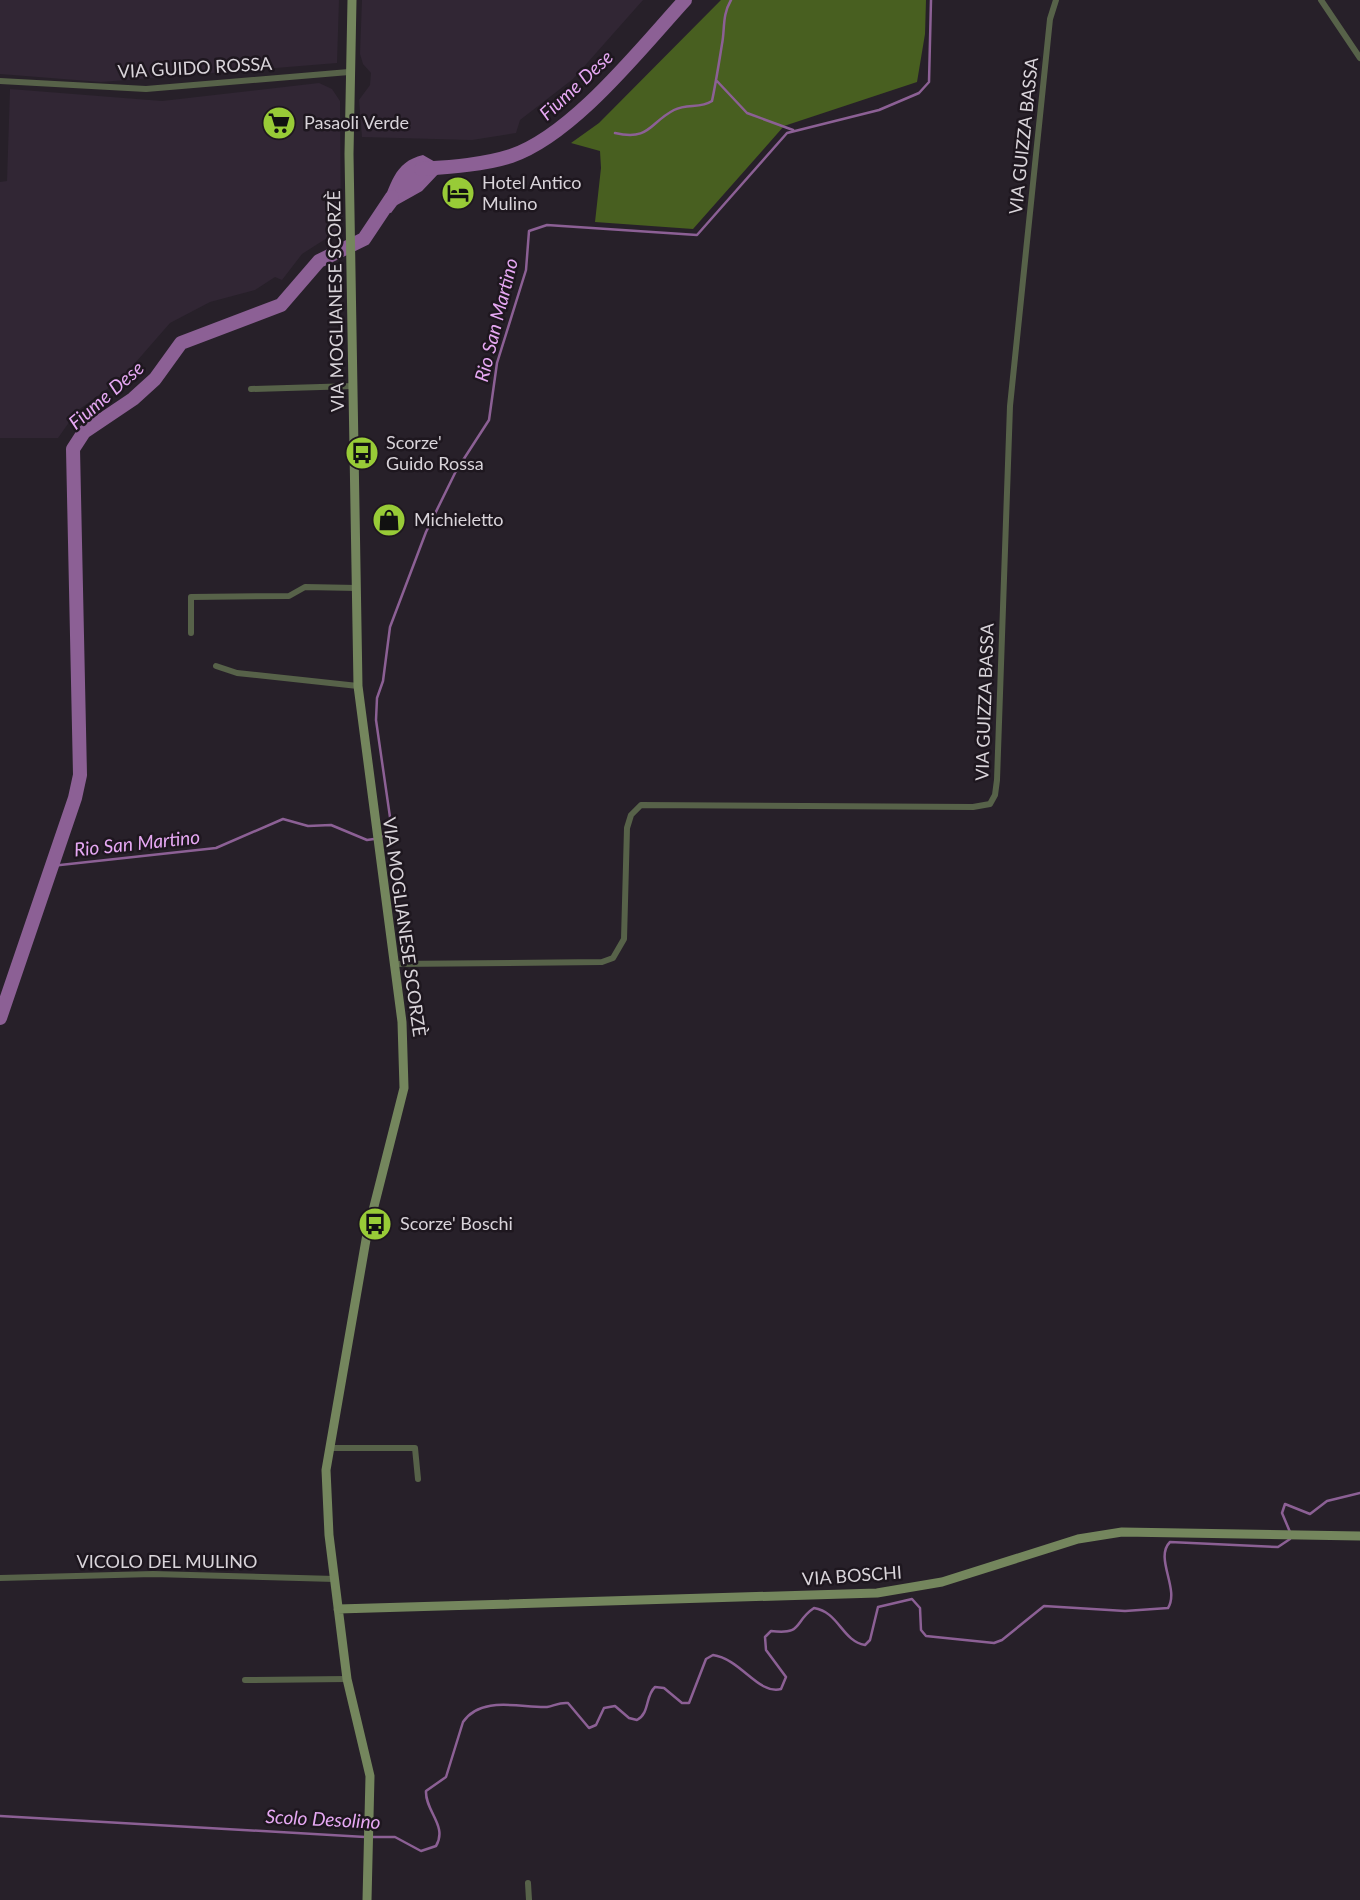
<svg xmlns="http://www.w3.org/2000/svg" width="1360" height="1900" viewBox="0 0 1360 1900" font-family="Lato,sans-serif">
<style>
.built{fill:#312634}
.forest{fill:#485f20}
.water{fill:#8c6095}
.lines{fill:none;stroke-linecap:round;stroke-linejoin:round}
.stream{stroke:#8c6095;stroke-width:2.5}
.river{stroke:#8c6095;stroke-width:14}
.street{stroke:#576249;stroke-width:6}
.secondary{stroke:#74865d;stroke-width:9}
.labels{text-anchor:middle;stroke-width:5;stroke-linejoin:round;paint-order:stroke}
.street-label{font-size:18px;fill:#d9d4da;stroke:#1e171f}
.poi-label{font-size:18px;fill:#d9d4da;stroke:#1e171f;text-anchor:start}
.water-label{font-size:19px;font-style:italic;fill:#e6a8f3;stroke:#1e171f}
</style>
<rect width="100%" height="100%" fill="#272029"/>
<!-- built -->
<path class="built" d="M 0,0 L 339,0 L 337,63 L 101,82 L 0,74 Z
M 362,0 L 643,0 L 573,79 L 520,120 L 516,133 L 472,140 L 362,137 L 359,100 L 370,85 L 371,73 L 363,64 L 360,54 Z
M 319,83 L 332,89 L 340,101 L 341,229 L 302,254 L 282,280 L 275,277 L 255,290 L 210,302 L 170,323 L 122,378 L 77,411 L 58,438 L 0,438 L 0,182 L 7,181 L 10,89 L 162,101 Z"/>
<!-- forest -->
<path class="forest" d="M 721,0 L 926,0 L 925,34 L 917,82 L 784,126 L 693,229 L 595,222 L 601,168 L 600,151 L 571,143 L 599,123 Z"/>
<!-- water -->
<path class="water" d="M 423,155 L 437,163 L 439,173 L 422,191 L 397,205 L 391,213 L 380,210 C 391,186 393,162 423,155 Z"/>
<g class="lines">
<!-- stream -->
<path class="stream" d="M 716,80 L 747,113 L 793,130
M 615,133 C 650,141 649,123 674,110 C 687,103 700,109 712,101 C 716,82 719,63 722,44 C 725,29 722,15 731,0
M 381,837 L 387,834 L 391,824 L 376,720 L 377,698 L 383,681 L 390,627 L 426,532 L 456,471 L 489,420 L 497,363 L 526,270 L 529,231 L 547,225 L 697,235 L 787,133 L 879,110 L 919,93 L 929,82 L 931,0
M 51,866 L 216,848 L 283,819 L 308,826 L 331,825 L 367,840 L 374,839
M 1290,1532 L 1282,1513 L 1285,1504 L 1310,1514 L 1327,1501 L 1360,1493
M 0,1816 L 365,1837
M 372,1837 L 395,1837 L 421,1851 L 436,1846 C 448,1826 425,1811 426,1791 L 446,1777 L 463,1722 C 481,1695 521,1708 547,1707 C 554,1706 559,1702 568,1703 L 589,1728 L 596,1725 L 604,1708 L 615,1706 L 629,1718 L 637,1720 C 650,1713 645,1696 655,1687 L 664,1688 L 682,1703 L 689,1703 L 706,1659 L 713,1655 C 741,1659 758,1695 781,1689 L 786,1677 L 766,1650 L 765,1637 L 771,1631 C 804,1635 793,1622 814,1608 C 839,1612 842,1641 865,1645 L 870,1640 L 878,1607 L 912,1599 L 920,1608 L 921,1630 L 926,1636 L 994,1643 L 1002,1640 L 1044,1606 L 1125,1611 L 1168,1608 C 1180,1589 1154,1558 1170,1542 L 1278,1547 L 1290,1539"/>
<!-- river -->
<path class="river" d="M 421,169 C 450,167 483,165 511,156 C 573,135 641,48 685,0
M 0,1018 L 75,798 L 80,775 L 73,449 L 84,432 L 133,399 L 155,379 L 181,343 L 281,305 L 319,261 L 364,239 L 392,197"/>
<!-- street -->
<path class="street" d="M 1321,0 L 1360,58
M 0,81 L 146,89 L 349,72
M 251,389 L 354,386
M 191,633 L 191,597 L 289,596 L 305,587 L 357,588
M 216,666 L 237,673 L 358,686
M 394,964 L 602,962 L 613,958 L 624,939 L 627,828 L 631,815 L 641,805 L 973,807 L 990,804 L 995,795 L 997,780 L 1010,406 L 1050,19 L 1056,0
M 329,1448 L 415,1448 L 418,1479
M 0,1578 L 153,1574 L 335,1579
M 245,1680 L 347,1679
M 528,1883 L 529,1900"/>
<!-- secondary -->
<path class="secondary" d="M 352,0 L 349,154 L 358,686 L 402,1022 L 404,1088 L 367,1234 L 326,1470 L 329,1535 L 347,1679 L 370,1776 L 367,1900
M 338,1609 L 877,1593 L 942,1582 L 1078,1539 L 1122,1532 L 1360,1536"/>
</g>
<!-- icons -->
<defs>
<symbol id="supermarket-disc" viewBox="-11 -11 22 22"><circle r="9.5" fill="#98cb37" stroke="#1e171f"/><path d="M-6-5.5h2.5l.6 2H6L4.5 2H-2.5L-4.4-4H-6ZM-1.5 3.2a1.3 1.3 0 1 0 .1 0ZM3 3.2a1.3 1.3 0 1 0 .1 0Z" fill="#111"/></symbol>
<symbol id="hotel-disc" viewBox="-11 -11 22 22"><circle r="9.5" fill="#98cb37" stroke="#1e171f"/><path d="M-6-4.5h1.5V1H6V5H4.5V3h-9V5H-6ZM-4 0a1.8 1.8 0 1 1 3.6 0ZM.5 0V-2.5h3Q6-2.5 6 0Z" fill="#111"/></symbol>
<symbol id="bus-disc" viewBox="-11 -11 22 22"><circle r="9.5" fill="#98cb37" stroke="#1e171f"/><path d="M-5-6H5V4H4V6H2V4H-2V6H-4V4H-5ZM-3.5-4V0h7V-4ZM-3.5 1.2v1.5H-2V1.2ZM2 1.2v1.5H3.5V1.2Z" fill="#111"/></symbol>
<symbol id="shop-disc" viewBox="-11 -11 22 22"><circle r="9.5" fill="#98cb37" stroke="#1e171f"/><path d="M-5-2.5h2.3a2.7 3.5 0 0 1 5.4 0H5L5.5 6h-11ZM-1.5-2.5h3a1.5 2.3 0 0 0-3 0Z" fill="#111"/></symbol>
</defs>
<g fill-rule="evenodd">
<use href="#supermarket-disc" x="260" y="104" width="38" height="38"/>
<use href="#hotel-disc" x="439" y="174" width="38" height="38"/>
<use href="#bus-disc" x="343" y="434" width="38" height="38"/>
<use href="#shop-disc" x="370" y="501" width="38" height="38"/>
<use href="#bus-disc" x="356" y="1205" width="38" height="38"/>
</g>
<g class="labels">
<!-- street labels -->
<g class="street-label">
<text transform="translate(195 68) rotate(-3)" y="6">VIA GUIDO ROSSA</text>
<text transform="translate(1024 136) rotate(-84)" y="6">VIA GUIZZA BASSA</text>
<text transform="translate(336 301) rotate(-91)" y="6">VIA MOGLIANESE SCORZÈ</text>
<text transform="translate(985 702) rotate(-88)" y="6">VIA GUIZZA BASSA</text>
<text transform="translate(404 927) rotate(82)" y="6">VIA MOGLIANESE SCORZÈ</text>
<text x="167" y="1568">VICOLO DEL MULINO</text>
<text transform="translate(852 1576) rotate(-4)" y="6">VIA BOSCHI</text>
</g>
<!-- poi labels -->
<g class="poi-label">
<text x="304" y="129">Pasaoli Verde</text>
<text x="482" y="189">Hotel Antico<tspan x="482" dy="21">Mulino</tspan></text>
<text x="386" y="449">Scorze'<tspan x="386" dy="21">Guido Rossa</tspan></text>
<text x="414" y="526">Michieletto</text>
<text x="400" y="1230">Scorze' Boschi</text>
</g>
<!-- water labels -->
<g class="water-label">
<text transform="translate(576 85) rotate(-43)" y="7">Fiume Dese</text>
<text transform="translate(496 320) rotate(-76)" y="7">Rio San Martino</text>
<text transform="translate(106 395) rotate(-41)" y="7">Fiume Dese</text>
<text transform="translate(137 843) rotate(-6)" y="7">Rio San Martino</text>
<text transform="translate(323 1819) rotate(3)" y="7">Scolo Desolino</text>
</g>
</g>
</svg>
